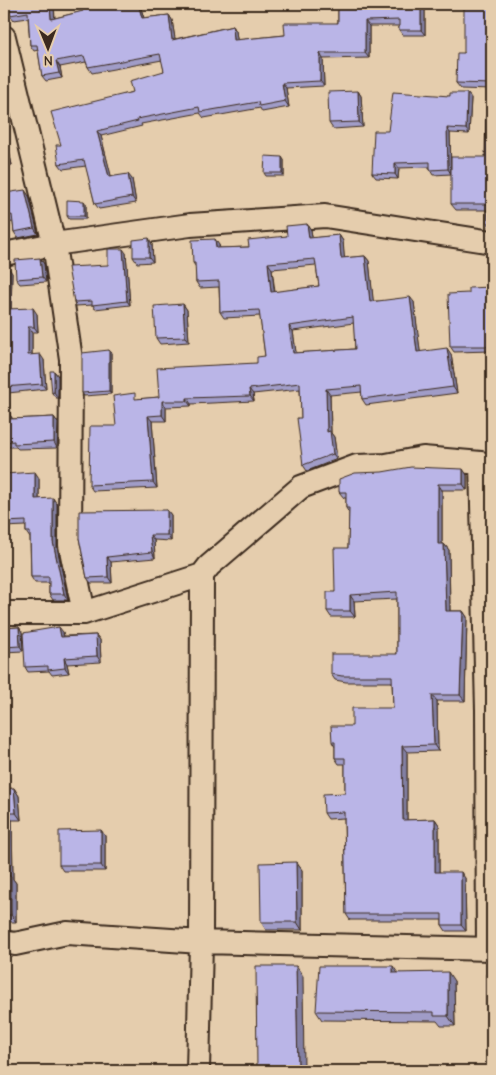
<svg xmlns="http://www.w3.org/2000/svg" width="496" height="1075" viewBox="0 0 496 1075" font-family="'Comic Neue',sans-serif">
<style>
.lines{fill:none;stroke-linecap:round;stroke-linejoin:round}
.minor-casing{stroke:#3b2a1e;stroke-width:26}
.minor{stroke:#e5cdad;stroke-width:22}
.wall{fill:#a09cc7;stroke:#3b2a1e;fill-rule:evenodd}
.shaded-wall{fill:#827fa2;stroke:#3b2a1e}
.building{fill:#bab5e7;stroke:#3b2a1e;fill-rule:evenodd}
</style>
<rect width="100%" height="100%" fill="#e5cdad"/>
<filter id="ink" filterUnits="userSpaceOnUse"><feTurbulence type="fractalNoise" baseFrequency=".02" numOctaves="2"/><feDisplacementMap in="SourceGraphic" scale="10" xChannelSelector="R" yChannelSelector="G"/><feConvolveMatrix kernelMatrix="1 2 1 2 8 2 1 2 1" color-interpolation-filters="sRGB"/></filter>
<g filter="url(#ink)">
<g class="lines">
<defs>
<path id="minor" d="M 4,37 L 54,244 L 71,359 L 70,545 L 84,613
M 4,254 L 54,244 L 190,225 L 325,216 L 492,242
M 481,463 L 487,710 L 488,949
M 4,613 L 84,613 L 202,575
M 4,942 L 15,944 L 67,933 L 201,942 L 492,949
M 198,1071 L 201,942 L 202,575 L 209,566 L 301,487 L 357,466 L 386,465 L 423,458 L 481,463 L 492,465"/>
</defs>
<!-- minor casing -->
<use href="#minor" class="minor-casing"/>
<!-- minor -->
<use href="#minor" class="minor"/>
</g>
<!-- wall -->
<path class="wall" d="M 9,4 L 54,4 L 55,18 L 108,5 L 140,4 L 144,18 L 169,15 L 172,20 L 175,39 L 233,26 L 236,31 L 237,40 L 285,35 L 338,23 L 338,4 L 425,4 L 425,35 L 403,35 L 399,30 L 399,26 L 369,26 L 369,58 L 323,59 L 324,86 L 286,88 L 289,107 L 262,112 L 260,108 L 204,118 L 200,113 L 141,124 L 142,126 L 101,136 L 111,177 L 132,179 L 136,203 L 99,209 L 95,204 L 86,166 L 63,169 L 59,164 L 61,145 L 133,92 L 164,71 L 162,60 L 92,73 L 88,67 L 86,62 L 60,67 L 62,78 L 46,81 L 42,76 L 38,50 L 34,51 L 30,45 L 28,18 L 14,20 L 10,15 Z
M 492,4 L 492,90 L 461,89 L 456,83 L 464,53 Z
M 358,91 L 361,96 L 363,127 L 333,129 L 329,123 Z
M 467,93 L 471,98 L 469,134 L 450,133 L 451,174 L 433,175 L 430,170 L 430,167 L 399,168 L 398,179 L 376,178 L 372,173 L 388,131 L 450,96 Z
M 492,116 L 492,229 L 491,229 L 487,223 L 487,210 L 456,210 L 451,204 L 485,157 Z
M 4,129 L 12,165 L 4,167 L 8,193 L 29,196 L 38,234 L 18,238 L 14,232 L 13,222 L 4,223 Z
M 284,160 L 284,176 L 266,176 L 264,173 Z
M 86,204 L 86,219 L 69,219 L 67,216 Z
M 307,224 L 311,230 L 312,238 L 339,235 L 343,241 L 344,258 L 365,256 L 369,261 L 373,301 L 414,302 L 420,352 L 451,354 L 457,393 L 366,405 L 362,399 L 362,392 L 330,395 L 331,433 L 334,437 L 337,459 L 307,471 L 303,465 L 300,389 L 253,394 L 254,401 L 191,404 L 191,406 L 166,407 L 166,421 L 152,421 L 157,488 L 93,491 L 89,485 L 116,426 L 138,399 L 159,397 L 257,363 L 265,356 L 260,316 L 224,318 L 220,312 L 219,287 L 200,288 L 196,282 L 196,267 L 193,263 L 219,245 L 220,248 L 249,247 L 287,236 ZM 316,265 L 319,286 L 275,292 L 272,269 ZM 354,323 L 355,349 L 296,353 L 293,331 Z
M 152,244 L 153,262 L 137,263 L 133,257 Z
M 126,253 L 130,305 L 95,309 L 93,305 L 76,306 L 74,302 L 108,265 Z
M 40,258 L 44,264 L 46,282 L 20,284 L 16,279 Z
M 4,268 L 12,273 L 11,309 L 37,314 L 38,332 L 32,332 L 32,355 L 44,360 L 46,389 L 8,393 L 10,415 L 13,419 L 54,417 L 58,423 L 57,448 L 18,449 L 16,447 L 4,447 Z
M 492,287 L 492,351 L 454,352 L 450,346 L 469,293 Z
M 183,304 L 187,310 L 189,342 L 160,344 L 156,338 Z
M 109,350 L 111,353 L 111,394 L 84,396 L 82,393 Z
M 54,371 L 58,376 L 58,398 L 56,398 L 52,393 Z
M 4,474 L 39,478 L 39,499 L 57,504 L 57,547 L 68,600 L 53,600 L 49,594 L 49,583 L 35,583 L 31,577 L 30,538 L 26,532 L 26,526 L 4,527 Z
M 467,475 L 467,490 L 442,490 L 442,544 L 444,544 L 449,550 L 450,611 L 463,611 L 467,617 L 465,701 L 437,701 L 438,751 L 407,752 L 407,820 L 435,819 L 439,825 L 439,872 L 465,878 L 466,931 L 446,931 L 442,925 L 442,920 L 350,920 L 346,914 L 344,818 L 328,819 L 324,813 L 345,793 L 345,764 L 339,764 L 335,758 L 335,747 L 332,742 L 352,726 L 393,708 L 392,682 L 346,682 L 335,680 L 331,674 L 397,654 L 397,599 L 354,601 L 355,617 L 331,617 L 327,611 L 335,592 L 348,548 L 349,513 L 346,508 L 346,498 L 344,498 L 339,492 Z
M 167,510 L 171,515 L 171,541 L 154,540 L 155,558 L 111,562 L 112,583 L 91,583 L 87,578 L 79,538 Z
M 19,627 L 22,632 L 23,651 L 4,652 L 4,628 Z
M 63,632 L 64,636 L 96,635 L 100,640 L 101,662 L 67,664 L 69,673 L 52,675 L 49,671 L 28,672 L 25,667 Z
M 14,788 L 19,796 L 21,820 L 12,820 L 13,879 L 16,883 L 16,922 L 4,922 L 4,789 Z
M 101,830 L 105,836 L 105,871 L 63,871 L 59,865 Z
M 296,862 L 302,870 L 302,930 L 266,930 L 261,922 Z
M 398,973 L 454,981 L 455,1026 L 441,1026 L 437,1021 L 322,1020 L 316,1011 Z
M 492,974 L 492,1023 L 490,1023 L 486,1018 Z"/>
<!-- shaded-wall -->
<path class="shaded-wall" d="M 50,4 L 54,4 L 55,24 L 51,19 Z
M 138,4 L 140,4 L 145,23 L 142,18 Z
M 421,4 L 425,4 L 425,35 L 421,30 Z
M 169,15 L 172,20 L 176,45 L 172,40 Z
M 365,21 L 369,26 L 369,58 L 365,53 Z
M 233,26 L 236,31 L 238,45 L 234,40 Z
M 320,53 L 323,59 L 324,86 L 320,81 Z
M 56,61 L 60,67 L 62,78 L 59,73 Z
M 282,83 L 286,88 L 289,107 L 285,101 Z
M 358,91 L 361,96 L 363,127 L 359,122 Z
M 467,93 L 471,98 L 469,134 L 466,129 Z
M 447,128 L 450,133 L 451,174 L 448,169 Z
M 4,129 L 12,165 L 8,159 L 4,141 Z
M 97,131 L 101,136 L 113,183 L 109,177 Z
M 282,157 L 284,160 L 284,176 L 282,173 Z
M 395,163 L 399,168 L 398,179 L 395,174 Z
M 4,167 L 9,199 L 5,193 L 4,184 Z
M 128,174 L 132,179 L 136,203 L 132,197 Z
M 25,190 L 29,196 L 38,234 L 34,228 Z
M 84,201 L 86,204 L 86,219 L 84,216 Z
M 307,224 L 311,230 L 313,243 L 309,238 Z
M 339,235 L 343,241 L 345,264 L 341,258 Z
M 149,238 L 152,244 L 153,262 L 149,257 Z
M 215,239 L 219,245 L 220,254 L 216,248 Z
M 123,249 L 126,253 L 130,305 L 127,301 Z
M 365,256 L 369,261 L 374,307 L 370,302 Z
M 40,258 L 44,264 L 46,282 L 42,277 Z
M 268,263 L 272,269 L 275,298 L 271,292 Z
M 8,267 L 12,273 L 11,314 L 7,309 Z
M 410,297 L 414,302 L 421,358 L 417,352 Z
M 183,304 L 187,310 L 189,342 L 185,337 Z
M 33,308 L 37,314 L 38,332 L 34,327 Z
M 289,326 L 293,331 L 297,359 L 293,353 Z
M 28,327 L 32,332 L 32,361 L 28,355 Z
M 447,348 L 451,354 L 457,393 L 453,387 Z
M 109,350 L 111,353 L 111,394 L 109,391 Z
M 40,354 L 44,360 L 46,389 L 42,384 Z
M 54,371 L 58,376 L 58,398 L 54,392 Z
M 4,387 L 8,393 L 10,415 L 13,420 L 14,425 L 7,414 Z
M 249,389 L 253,394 L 254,401 L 250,396 Z
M 326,389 L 330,395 L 331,433 L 334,437 L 337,459 L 333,454 L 327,432 Z
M 187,398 L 191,404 L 191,406 L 187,401 Z
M 162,401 L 166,407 L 166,421 L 162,415 Z
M 148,416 L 152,421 L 157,488 L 153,482 Z
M 54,417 L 58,423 L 57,448 L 54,442 Z
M 463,469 L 467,475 L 467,490 L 463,484 Z
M 35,472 L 39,478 L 39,505 L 35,499 Z
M 438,484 L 442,490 L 442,550 L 438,544 Z
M 53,498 L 57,504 L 57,547 L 68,600 L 64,594 L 53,542 Z
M 167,510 L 171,515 L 171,541 L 167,535 Z
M 150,535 L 154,540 L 155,558 L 152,552 Z
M 444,544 L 449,550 L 450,617 L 446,611 Z
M 107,557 L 111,562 L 112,583 L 108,577 Z
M 350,595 L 354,601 L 355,617 L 350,611 Z
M 463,611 L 467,617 L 465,701 L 460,695 Z
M 19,627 L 22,632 L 23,651 L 20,646 Z
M 59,627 L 63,632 L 64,642 L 61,637 Z
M 96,635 L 100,640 L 101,662 L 97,656 Z
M 64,658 L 67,664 L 69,673 L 65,668 Z
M 432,695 L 437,701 L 438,751 L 434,745 Z
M 402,746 L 407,752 L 407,826 L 403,820 Z
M 14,788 L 19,796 L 21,820 L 16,813 Z
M 7,813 L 12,820 L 13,879 L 16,883 L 16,922 L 11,915 L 8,876 Z
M 435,819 L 439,825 L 439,878 L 435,872 Z
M 101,830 L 105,836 L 105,871 L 101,865 Z
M 296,862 L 302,870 L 302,930 L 297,922 Z
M 461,872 L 465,878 L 466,931 L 461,925 Z
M 296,966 L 303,976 L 304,1071 L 298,1071 Z
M 393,966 L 400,976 L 393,973 Z
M 448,972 L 454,981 L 455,1026 L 448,1016 Z"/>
<!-- building -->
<path class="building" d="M 9,4 L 50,4 L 51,19 L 83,11 L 81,4 L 106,4 L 106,6 L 113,4 L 138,4 L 142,18 L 169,15 L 172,40 L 233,26 L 234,40 L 285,35 L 284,23 L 338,23 L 338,4 L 421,4 L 421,30 L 399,30 L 399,20 L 365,21 L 365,53 L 320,53 L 320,81 L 282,83 L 285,101 L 259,106 L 258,102 L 200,112 L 199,107 L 137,119 L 138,121 L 97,131 L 109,177 L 128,174 L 132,197 L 95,204 L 84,160 L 59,164 L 56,145 L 61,145 L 51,112 L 133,92 L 130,81 L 164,71 L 160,54 L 88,67 L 84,56 L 56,61 L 59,73 L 42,76 L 37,45 L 30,45 L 28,12 L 10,15 Z
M 464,4 L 492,4 L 492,84 L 456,83 L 457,53 L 464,53 Z
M 358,91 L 359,122 L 329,123 L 328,92 Z
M 393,92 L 450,96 L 450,93 L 467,93 L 466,129 L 447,128 L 448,169 L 430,170 L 430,162 L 395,163 L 395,174 L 372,173 L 374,131 L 388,131 Z
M 486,116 L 492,116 L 492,223 L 487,223 L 488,204 L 451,204 L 451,157 L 485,157 Z
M 4,141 L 8,159 L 4,161 Z
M 265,156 L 282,157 L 282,173 L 264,173 Z
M 4,184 L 5,193 L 25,190 L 34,228 L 14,232 L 12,215 L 4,217 Z
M 67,200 L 84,201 L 84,216 L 67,216 Z
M 307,224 L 309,238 L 339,235 L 341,258 L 365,256 L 370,302 L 410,297 L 417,352 L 447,348 L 453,387 L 362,399 L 361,386 L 326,389 L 327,432 L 330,431 L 333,454 L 303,465 L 297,418 L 301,418 L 300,383 L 249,389 L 250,396 L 187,398 L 187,401 L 162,401 L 162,415 L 148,416 L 153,482 L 89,485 L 90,426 L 116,426 L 113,396 L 135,393 L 135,399 L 159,397 L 157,368 L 257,363 L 257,357 L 265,356 L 259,310 L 220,312 L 219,281 L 196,282 L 195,263 L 193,263 L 192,240 L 215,239 L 216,248 L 249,247 L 248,240 L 287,236 L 286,226 ZM 315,259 L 319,286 L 271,292 L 268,263 ZM 353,317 L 355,349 L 293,353 L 289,326 Z
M 149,238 L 149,257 L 133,257 L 133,240 Z
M 108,249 L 123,249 L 127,301 L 92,305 L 92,301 L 74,302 L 68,267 L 108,265 Z
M 40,258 L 42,277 L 16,279 L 15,260 Z
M 8,267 L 7,309 L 33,308 L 34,327 L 28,327 L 28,355 L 40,354 L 42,384 L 4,387 L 7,414 L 9,414 L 10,419 L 54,417 L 54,442 L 14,444 L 14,441 L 4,442 L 4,268 Z
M 492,287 L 492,346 L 450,346 L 448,294 L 469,293 L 469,288 Z
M 183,304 L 185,337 L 156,338 L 154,306 Z
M 109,350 L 109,391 L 82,393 L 82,353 Z
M 50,371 L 54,371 L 54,392 L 52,393 Z
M 411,467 L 463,469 L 463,484 L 438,484 L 438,544 L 444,544 L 446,611 L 463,611 L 460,695 L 432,695 L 434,745 L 402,746 L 403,820 L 435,819 L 435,872 L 461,872 L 461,925 L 442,925 L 442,914 L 346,914 L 344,812 L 324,813 L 323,794 L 345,793 L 345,758 L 335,758 L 335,742 L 332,742 L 331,726 L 352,726 L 352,708 L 393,708 L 392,676 L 342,676 L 331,674 L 331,654 L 397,654 L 397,592 L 350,595 L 350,611 L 327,611 L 327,592 L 335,592 L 334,548 L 348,548 L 349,508 L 346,508 L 346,492 L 339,492 L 339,479 L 355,473 L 382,472 Z
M 35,472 L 35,499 L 53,498 L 53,542 L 64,594 L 49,594 L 49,577 L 31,577 L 30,532 L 26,532 L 26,521 L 4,522 L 4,474 Z
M 167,510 L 167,535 L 150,535 L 152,552 L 107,557 L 108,577 L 87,578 L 79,538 L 79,511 Z
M 19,627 L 20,646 L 4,647 L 4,628 Z
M 59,627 L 61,637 L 96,635 L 97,656 L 64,658 L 65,668 L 48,670 L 48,666 L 25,667 L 23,633 Z
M 14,788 L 16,813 L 7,813 L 8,876 L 11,876 L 11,915 L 4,915 L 4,789 Z
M 101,830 L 101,865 L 59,865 L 59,831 Z
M 296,862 L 297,922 L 261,922 L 260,863 Z
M 256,966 L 296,966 L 298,1071 L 257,1071 Z
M 319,966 L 393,966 L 393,973 L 448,972 L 448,1016 L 434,1016 L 434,1012 L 316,1011 Z
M 486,974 L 492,974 L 492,1018 L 486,1018 Z"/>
</g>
<!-- margin -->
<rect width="496" height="1075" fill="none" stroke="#e5cdad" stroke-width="20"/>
<rect x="10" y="10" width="476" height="1055" fill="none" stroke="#3b2a1e" stroke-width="2" filter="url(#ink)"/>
<!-- north arrow -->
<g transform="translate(48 48) rotate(179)" stroke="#e5cdad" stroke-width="4" paint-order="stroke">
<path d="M0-4L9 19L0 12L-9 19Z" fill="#3b2a1e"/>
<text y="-8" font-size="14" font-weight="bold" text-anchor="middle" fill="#3b2a1e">N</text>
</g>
</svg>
